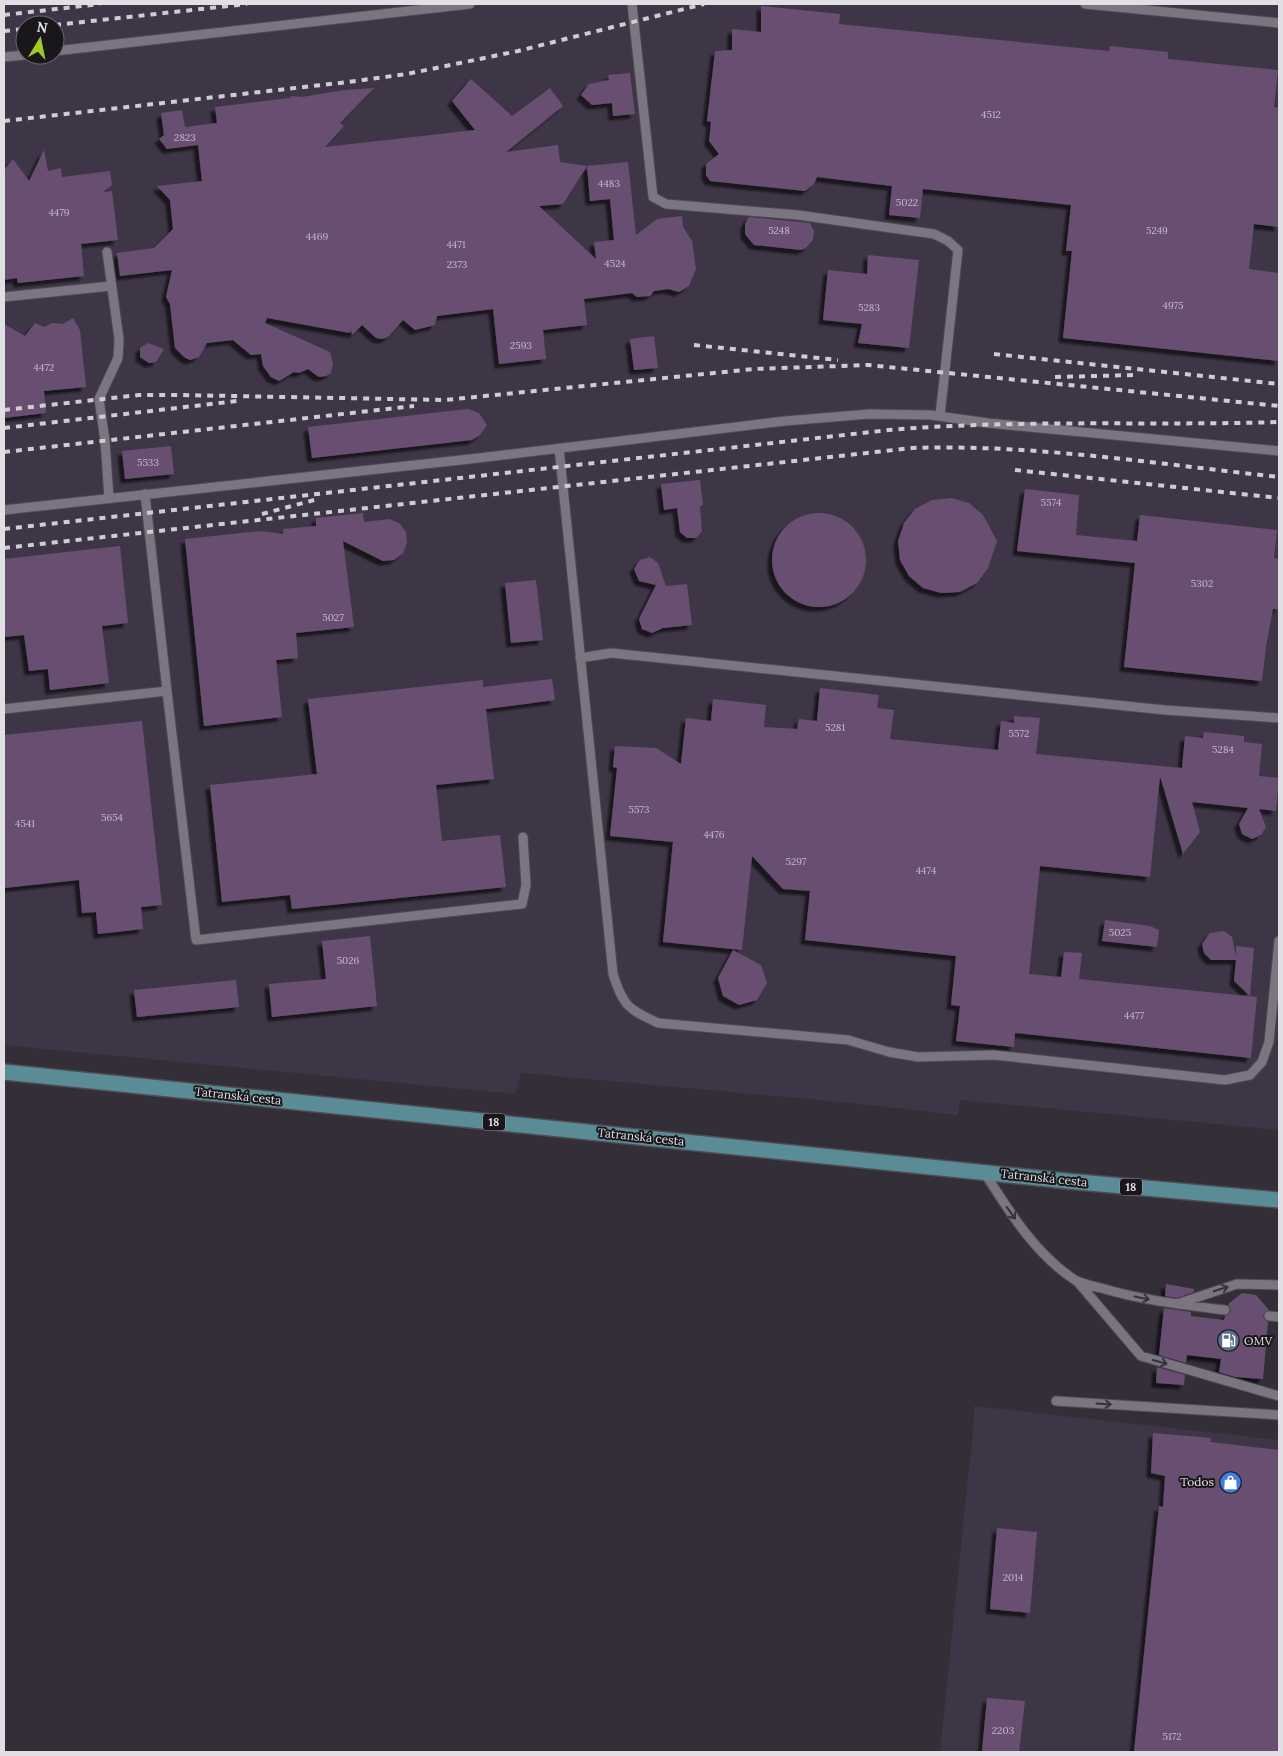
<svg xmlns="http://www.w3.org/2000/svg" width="1283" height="1756" viewBox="0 0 1283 1756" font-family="Lora,serif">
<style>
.built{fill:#3e3646;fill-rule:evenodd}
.building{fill:#674f71;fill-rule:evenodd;filter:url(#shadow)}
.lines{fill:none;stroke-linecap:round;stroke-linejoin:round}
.service-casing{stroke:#4e4a53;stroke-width:11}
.primary-casing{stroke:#4e4a53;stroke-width:18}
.service{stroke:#7a7581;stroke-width:9}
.primary{stroke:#598c94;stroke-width:15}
.rail{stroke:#cfccd3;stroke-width:4;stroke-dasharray:6 6;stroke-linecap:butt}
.oneway{stroke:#36333a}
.labels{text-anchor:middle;stroke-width:4;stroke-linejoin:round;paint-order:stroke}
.number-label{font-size:10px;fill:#c2bac7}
.shield{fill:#19171c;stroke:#a5a2a8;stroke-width:1}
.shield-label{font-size:11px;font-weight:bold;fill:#e1dee4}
.street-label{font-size:12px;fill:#e1dee4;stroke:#19171c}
.poi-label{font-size:12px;fill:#e1dee4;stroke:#19171c;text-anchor:start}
</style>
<defs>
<filter id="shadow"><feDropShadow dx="-4.5" dy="4.5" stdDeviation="1" flood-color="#0009"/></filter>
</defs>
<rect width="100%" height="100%" fill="#332e38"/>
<!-- built -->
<path class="built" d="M 4,4 L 1279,4 L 1279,1130 L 960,1100 L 958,1115 L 842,1102 L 521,1073 L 515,1094 L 4,1045 ZM 25,25 L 55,25 L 55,55 L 25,55 Z
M 974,1406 L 1279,1440 L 1279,1752 L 940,1752 L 974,1420 Z"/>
<!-- building -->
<path class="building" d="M 761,6 L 840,14 L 839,24 L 1109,51 L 1110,46 L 1168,52 L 1168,59 L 1278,70 L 1274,107 L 1279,108 L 1279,227 L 1254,224 L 1249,269 L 1279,273 L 1279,361 L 1063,338 L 1072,251 L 1066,251 L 1071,205 L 923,189 L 920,218 L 889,215 L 892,186 L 817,177 L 814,184 L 805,191 L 710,181 L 706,175 L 706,164 L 719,154 L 709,141 L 711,122 L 707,121 L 715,51 L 732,50 L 732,29 L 761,32 Z
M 630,73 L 635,114 L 613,116 L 612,103 L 592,105 L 581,95 L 589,84 L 609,80 L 608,75 Z
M 471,79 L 512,116 L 550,88 L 563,106 L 506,152 L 558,145 L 560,162 L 587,166 L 628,162 L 636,235 L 657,219 L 682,216 L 683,227 L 692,241 L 696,269 L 689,286 L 679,292 L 668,289 L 654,291 L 650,296 L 637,297 L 632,293 L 584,299 L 587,325 L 543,330 L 546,359 L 499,364 L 493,309 L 437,316 L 435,325 L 415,330 L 403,320 L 388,337 L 382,339 L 376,338 L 362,325 L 352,335 L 351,330 L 350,333 L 267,318 L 265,323 L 330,352 L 333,363 L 331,373 L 326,376 L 319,377 L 308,369 L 299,373 L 294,372 L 279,381 L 271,377 L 263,366 L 261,354 L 251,355 L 233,340 L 207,343 L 199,357 L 190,360 L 184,357 L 175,348 L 170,304 L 166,297 L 172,270 L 120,276 L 117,253 L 154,248 L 173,229 L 170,200 L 157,186 L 202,181 L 198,145 L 167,149 L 159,139 L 164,135 L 161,113 L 182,110 L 185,127 L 217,123 L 215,107 L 290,98 L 292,96 L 302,97 L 345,90 L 374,88 L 340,123 L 344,126 L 325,147 L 475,130 L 452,101 ZM 587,166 L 590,201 L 610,199 L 614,240 L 594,242 L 596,259 L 539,206 L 563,204 Z
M 44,150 L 48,171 L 61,168 L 62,177 L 110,171 L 112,185 L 103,192 L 112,191 L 118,240 L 81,244 L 84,276 L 18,283 L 17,278 L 4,280 L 4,170 L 13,159 L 29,181 Z
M 749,217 L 810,223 L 814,231 L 813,240 L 806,248 L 801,250 L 754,245 L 745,234 L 745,224 Z
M 868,255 L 919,260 L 909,348 L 858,343 L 862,324 L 823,320 L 828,270 L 867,274 Z
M 73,318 L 80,330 L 86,387 L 44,391 L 46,413 L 4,418 L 4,324 L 25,336 L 35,323 L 44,327 L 52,323 L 63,324 Z
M 654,336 L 658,368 L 634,370 L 630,339 Z
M 148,343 L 164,349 L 156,362 L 149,363 L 140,357 L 140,348 Z
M 468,409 L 479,413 L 487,425 L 480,435 L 472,440 L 312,458 L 308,427 Z
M 171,446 L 174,474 L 125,479 L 122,451 Z
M 700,480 L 703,505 L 700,506 L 702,531 L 696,538 L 687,538 L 680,532 L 677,508 L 664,510 L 661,484 Z
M 1025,489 L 1079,495 L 1076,535 L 1137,541 L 1140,515 L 1277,530 L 1274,558 L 1279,559 L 1279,609 L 1273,609 L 1266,646 L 1262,681 L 1124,667 L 1135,563 L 1017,551 Z
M 951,498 L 969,503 L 983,515 L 997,541 L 988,568 L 977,583 L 960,592 L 941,593 L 923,588 L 909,576 L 900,560 L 898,541 L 904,523 L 915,509 L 932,500 Z
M772 560a47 47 0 1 1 94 0a47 47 0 1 1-94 0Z
M 363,513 L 364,522 L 390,519 L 400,524 L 406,532 L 407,543 L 403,553 L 394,560 L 383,561 L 343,541 L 354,627 L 296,633 L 298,658 L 276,660 L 282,717 L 204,726 L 185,539 L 260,531 L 283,534 L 283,529 L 316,526 L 316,518 Z
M 120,546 L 128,623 L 102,626 L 109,683 L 50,690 L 48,669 L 29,671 L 24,635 L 4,637 L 4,559 Z
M 650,557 L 658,563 L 666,586 L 687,584 L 692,625 L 663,628 L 652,633 L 642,629 L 639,619 L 656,585 L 639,581 L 634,569 L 640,560 Z
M 536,580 L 543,640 L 511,643 L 505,583 Z
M 552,679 L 555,700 L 486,709 L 494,779 L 436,785 L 442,841 L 500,835 L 506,887 L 292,909 L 290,895 L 222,902 L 210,785 L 317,774 L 308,699 L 483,680 L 483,687 Z
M 820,688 L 879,695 L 877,708 L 894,710 L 890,739 L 998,750 L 1001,721 L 1014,723 L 1014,716 L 1040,718 L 1036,754 L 1182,768 L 1185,736 L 1203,738 L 1204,732 L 1244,736 L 1244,742 L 1262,744 L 1259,776 L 1279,778 L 1276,811 L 1259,809 L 1266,827 L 1261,835 L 1252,839 L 1242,834 L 1239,824 L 1248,808 L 1192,802 L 1200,832 L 1183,854 L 1160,776 L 1150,877 L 1040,866 L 1029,974 L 1061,977 L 1064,952 L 1082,953 L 1079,979 L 1257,997 L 1251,1058 L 1015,1033 L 1014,1047 L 956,1041 L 960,1006 L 951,1005 L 956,956 L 805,940 L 810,891 L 783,889 L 752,856 L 742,950 L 663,942 L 673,842 L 610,836 L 617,768 L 613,767 L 615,746 L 656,748 L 681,764 L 686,718 L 711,721 L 713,699 L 766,705 L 764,727 L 797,729 L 799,719 L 817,721 Z
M 142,721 L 162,905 L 141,907 L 143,929 L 98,934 L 96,912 L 82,913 L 79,880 L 4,888 L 4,735 Z
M 1105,920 L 1150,926 L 1159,930 L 1157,947 L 1102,941 Z
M 1224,931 L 1232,937 L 1236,956 L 1236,946 L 1254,948 L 1250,996 L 1234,981 L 1236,960 L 1211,960 L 1204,953 L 1202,944 L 1210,933 Z
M 370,936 L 377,1006 L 272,1017 L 269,984 L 326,979 L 322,941 Z
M 733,950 L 761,965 L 767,983 L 757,1000 L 739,1005 L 723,996 L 718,978 Z
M 236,980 L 239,1007 L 137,1017 L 134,990 Z
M 1166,1284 L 1194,1289 L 1194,1292 L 1177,1298 L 1165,1296 Z
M 1242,1293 L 1256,1295 L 1269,1310 L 1263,1315 L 1264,1319 L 1268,1322 L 1263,1379 L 1235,1377 L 1219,1372 L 1221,1359 L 1187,1355 L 1186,1363 L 1159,1355 L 1164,1308 L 1191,1312 L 1191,1316 L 1224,1320 L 1225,1316 L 1231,1311 L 1228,1304 Z
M 1157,1367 L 1185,1375 L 1184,1385 L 1156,1383 Z
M 1153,1433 L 1211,1438 L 1210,1442 L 1279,1450 L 1279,1752 L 1134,1752 L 1159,1506 L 1163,1507 L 1165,1476 L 1151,1473 Z
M 997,1528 L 1037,1532 L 1030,1613 L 990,1609 Z
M 987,1698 L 1025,1701 L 1019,1752 L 982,1751 Z"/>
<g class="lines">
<defs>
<path id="service" d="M 632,4 L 653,197 L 666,204 L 798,215 L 934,234 L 948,241 L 958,250 L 940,416
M 1085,4 L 1279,23
M 55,51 L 470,4
M 4,57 L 25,55
M 107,252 L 119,339 L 118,358 L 99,399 L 105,441 L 109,498
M 4,297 L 111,286
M 559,448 L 613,974 C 623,1006 628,1009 658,1023 L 848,1040 L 889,1052 L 918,1057 L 994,1055 L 1225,1080 L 1250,1075 L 1262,1062 L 1269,1042 L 1279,941
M 145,494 L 167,691
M 4,510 L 470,459 L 785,421 L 869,414 L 931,415 L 988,423 L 1279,451
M 580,658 L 611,653 L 1165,710 L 1279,718
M 4,709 L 167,691 L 196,940 L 522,904 L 526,885 L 523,837
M 984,1172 C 1009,1211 1035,1254 1075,1280 C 1082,1284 1093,1286 1101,1288 C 1141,1300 1183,1305 1225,1310
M 1077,1281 L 1141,1356 L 1279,1396
M 1177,1304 L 1237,1284 L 1279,1285
M 1269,1316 L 1279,1317
M 1056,1401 L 1279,1415"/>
<path id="primary" d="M 4,1072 L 1067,1181 L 1279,1200"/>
</defs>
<!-- service casing -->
<use href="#service" class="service-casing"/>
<!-- primary casing -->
<use href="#primary" class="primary-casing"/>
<!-- service -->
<use href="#service" class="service"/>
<!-- primary -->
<use href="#primary" class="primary"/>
<!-- rail -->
<path class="rail" d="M 4,15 L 100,4
M 55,25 L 247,4
M 4,31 L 25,29
M 4,121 L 348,82 L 407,74 L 518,51 L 704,4
M 694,345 L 838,360
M 994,354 L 1279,384
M 1055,377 L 1135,375
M 4,410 L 139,395 L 179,395 L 445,400 L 754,369 L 868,365 L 1279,406
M 4,428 L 237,401
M 4,452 L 414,406
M 1015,470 L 1279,498
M 262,514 L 318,499
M 4,529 L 889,430 C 1019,419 1149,426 1279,422
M 4,548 L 912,448 C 1034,444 1157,464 1279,477"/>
</g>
<!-- one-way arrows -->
<defs><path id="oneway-shaft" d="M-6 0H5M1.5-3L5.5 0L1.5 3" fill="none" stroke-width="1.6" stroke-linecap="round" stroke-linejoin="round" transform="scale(1.25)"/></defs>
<g class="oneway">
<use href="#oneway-shaft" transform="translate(1011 1213) rotate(54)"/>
<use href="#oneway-shaft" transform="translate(1221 1289) rotate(-18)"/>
<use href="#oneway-shaft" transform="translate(1142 1298) rotate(11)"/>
<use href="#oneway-shaft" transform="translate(1160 1362) rotate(16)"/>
<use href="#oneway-shaft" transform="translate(1104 1404) rotate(4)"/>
</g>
<!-- icons -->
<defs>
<symbol id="fuel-disc" viewBox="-11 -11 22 22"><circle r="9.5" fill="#5c6f8a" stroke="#19171c"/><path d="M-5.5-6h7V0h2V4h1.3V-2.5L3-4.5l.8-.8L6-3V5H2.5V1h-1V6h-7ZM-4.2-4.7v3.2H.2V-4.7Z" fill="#fff"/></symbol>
<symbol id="shop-disc" viewBox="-11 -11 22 22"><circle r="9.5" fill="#3f7fe0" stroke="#19171c"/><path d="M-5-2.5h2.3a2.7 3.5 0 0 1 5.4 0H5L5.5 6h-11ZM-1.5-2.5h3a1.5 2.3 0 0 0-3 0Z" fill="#fff"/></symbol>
</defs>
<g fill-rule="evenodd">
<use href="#fuel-disc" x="1216" y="1328" width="25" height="25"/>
<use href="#shop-disc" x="1218" y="1470" width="25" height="25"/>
</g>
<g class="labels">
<!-- number labels -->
<g class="number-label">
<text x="991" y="118">4512</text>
<text x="185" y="141">2823</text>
<text x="609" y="187">4483</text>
<text x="907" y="206">5022</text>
<text x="59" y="216">4479</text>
<text x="779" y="234">5248</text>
<text x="1157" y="234">5249</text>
<text x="317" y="240">4469</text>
<text x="456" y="248">4471</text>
<text x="615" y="267">4524</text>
<text x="457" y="268">2373</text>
<text x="1173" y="309">4975</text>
<text x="869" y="311">5283</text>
<text x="521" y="349">2593</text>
<text x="44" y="371">4472</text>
<text x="148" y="466">5533</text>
<text x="1051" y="506">5574</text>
<text x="1202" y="587">5302</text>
<text x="333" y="621">5027</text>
<text x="835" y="731">5281</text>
<text x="1019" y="737">5572</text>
<text x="1223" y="753">5284</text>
<text x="639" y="813">5573</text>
<text x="112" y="821">5654</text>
<text x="25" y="827">4541</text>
<text x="714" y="838">4476</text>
<text x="796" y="865">5297</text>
<text x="926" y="874">4474</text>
<text x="1120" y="936">5025</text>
<text x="348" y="964">5026</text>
<text x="1134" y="1019">4477</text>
<text x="1013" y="1581">2014</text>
<text x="1003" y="1734">2203</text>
<text x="1172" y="1740">5172</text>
</g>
<!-- shield labels -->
<g class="shield">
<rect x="483" y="1113.5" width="22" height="17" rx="4"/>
<rect x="1120" y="1178.5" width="22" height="17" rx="4"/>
</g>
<g class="shield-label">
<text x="494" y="1126">18</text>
<text x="1131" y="1191">18</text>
</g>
<!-- street labels -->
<g class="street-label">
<text transform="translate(238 1096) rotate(6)" y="4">Tatranská cesta</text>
<text transform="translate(641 1137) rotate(6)" y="4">Tatranská cesta</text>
<text transform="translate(1044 1178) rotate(6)" y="4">Tatranská cesta</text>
</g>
<!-- poi labels -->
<g class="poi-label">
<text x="1244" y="1345">OMV</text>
<text x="1214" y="1486" text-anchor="end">Todos</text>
</g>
</g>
<!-- border -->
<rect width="1283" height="1756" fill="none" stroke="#e1dee4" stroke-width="10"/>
<!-- north arrow -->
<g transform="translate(40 40) rotate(10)"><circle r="24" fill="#19171c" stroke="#69676c"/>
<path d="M0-4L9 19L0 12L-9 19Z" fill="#a2c929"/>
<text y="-8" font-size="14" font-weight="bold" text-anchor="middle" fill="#e1dee4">N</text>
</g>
</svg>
